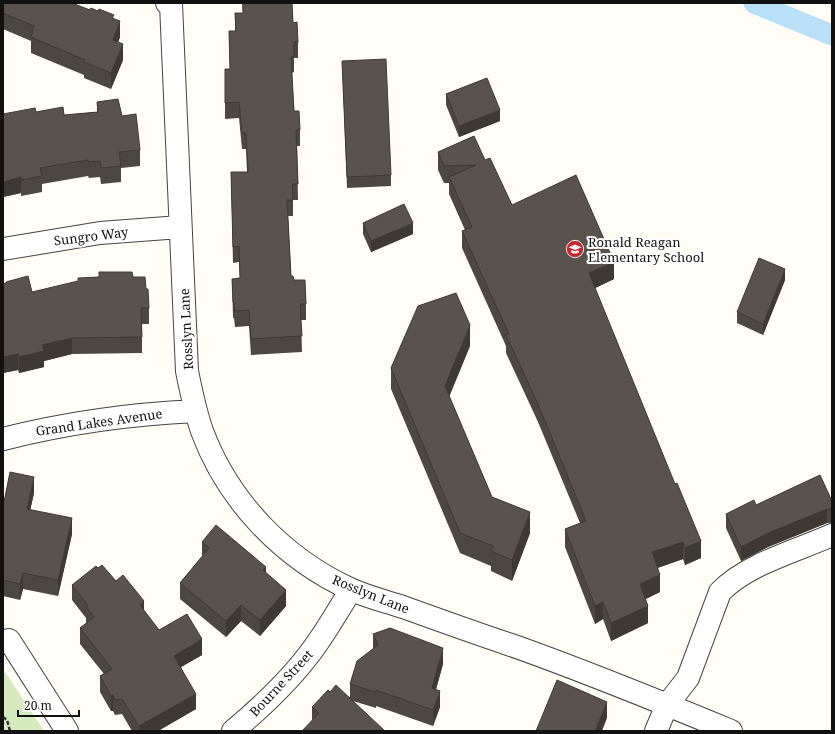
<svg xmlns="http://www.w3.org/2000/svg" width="835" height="734" viewBox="0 0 835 734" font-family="'Noto Serif',serif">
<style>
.green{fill:#d5ebbd}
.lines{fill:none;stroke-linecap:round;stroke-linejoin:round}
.canal{stroke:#b9e0f7;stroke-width:21}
.minor-casing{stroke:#444;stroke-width:24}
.path{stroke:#333;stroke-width:2.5;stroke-dasharray:4 2;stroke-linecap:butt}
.minor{stroke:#fff;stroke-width:22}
.wall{fill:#4d4742}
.shaded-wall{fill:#3f3936}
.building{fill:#5a524d;stroke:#3f3936}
.labels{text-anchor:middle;stroke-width:4;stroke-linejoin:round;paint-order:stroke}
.street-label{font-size:13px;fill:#111;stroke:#fff}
.poi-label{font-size:13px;fill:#111;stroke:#fff;text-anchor:start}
</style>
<rect width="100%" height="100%" fill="#fffdf5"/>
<!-- green -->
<path class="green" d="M 3,669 L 44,731 L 3,731 Z"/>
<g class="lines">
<!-- canal -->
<path class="canal" d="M 754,3 L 832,35"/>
<defs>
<path id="minor" d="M 167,3 L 171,4 L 187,371 C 191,391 195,411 202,431 C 228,501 283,558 350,589 C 367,597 385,601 403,607 C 439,620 475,633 511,645 C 585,671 658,701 731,731
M 3,249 L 100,233 L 180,227
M 3,439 C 66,423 131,414 196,411
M 3,642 L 9,640 L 67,731
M 233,731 C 264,705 295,676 318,642 C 330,625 340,607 351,590
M 656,731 L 667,705 L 688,678 L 720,592 C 747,564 796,551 832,535"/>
</defs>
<!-- minor casing -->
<use href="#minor" class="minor-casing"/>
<!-- path -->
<path class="path" d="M 3,717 L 7,720 L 10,731"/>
<!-- minor -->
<use href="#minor" class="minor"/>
</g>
<!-- wall -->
<path class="wall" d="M 3,3 L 44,4 L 90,10 L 114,18 L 120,37 L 118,42 L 123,60 L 111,89 L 84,78 L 84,75 L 31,53 L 31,41 L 3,29 Z
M 242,3 L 292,3 L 293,23 L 298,42 L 298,58 L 294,58 L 294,72 L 292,73 L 294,111 L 300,130 L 300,146 L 297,146 L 298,200 L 293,200 L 293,216 L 288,216 L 291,276 L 294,280 L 306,304 L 306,320 L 301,320 L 302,352 L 251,355 L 249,326 L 235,327 L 234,318 L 233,318 L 232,279 L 240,278 L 239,262 L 233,263 L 231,172 L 247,172 L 246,149 L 242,149 L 239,118 L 225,119 L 225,69 L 230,69 L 229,31 L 235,31 L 235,13 L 243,13 Z
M 342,61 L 391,175 L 391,186 L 347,188 Z
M 446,94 L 500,121 L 459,137 L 446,105 Z
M 97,102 L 122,116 L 140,150 L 140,166 L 121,168 L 121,182 L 101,184 L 100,177 L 89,178 L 88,176 L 42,184 L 42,192 L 21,196 L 21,193 L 3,197 L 36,112 L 64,115 L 97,112 Z
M 438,152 L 485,160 L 512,205 L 614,279 L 595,288 L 701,558 L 685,565 L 683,559 L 657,568 L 660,592 L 645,599 L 648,623 L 611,641 L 603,619 L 595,624 L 565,547 L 565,529 L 580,523 L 538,422 L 506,353 L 506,346 L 462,248 L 462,231 L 465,230 L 449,194 L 449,183 L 444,183 L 438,170 Z
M 363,223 L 413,234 L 371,252 L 363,234 Z
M 133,277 L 146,289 L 149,308 L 149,324 L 142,324 L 142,353 L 72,354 L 44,361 L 44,367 L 19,373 L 18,370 L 3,373 L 3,284 L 6,283 L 6,282 L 32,292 Z
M 785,280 L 763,335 L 737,323 L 737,312 Z
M 470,346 L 449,396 L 492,497 L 530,533 L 512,581 L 491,571 L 491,566 L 460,553 L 391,389 L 391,368 Z
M 34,493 L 30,510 L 72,534 L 58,596 L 23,589 L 20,600 L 3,596 L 3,507 Z
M 756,505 L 832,509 L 832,523 L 827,523 L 768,547 L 741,561 L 726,528 L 726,514 Z
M 202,542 L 266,573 L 286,606 L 260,636 L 241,621 L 226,637 L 180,599 L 180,583 L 202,557 Z
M 98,568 L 116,581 L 144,611 L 159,630 L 202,655 L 181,667 L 196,709 L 158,731 L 132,731 L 122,714 L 115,715 L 113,711 L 111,711 L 100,692 L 100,676 L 104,674 L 80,644 L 80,628 L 87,623 L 86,622 L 86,618 L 72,600 L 72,585 Z
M 373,634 L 443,664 L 436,689 L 440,707 L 433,726 L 376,706 L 376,708 L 353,701 L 312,720 L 312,707 L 330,692 L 350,698 L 350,684 L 373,649 Z"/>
<!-- shaded-wall -->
<path class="shaded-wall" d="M 120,21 L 120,37 L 113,56 L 113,40 Z
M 123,44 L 123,60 L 111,89 L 111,73 Z
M 500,110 L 500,121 L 459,137 L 459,126 Z
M 21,177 L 21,193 L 3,197 L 3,182 Z
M 413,223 L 413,234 L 371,252 L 371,241 Z
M 614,262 L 614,279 L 589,291 L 589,273 Z
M 785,269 L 785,280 L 763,335 L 763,324 Z
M 470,325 L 470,346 L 445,407 L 445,386 Z
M 72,338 L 72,354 L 44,361 L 44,367 L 19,373 L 19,357 L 42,345 Z
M 18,354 L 18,370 L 3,373 L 3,357 Z
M 34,477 L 34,493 L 27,525 L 27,509 Z
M 827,509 L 827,523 L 768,547 L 741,561 L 741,547 L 768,533 Z
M 530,512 L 530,533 L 512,581 L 512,560 Z
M 72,518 L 72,534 L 58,596 L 58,580 Z
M 701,541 L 701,558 L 685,565 L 685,548 Z
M 683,542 L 683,559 L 652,570 L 652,552 Z
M 266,567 L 266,583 L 263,570 Z
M 23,573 L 23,589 L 20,600 L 20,584 Z
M 660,575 L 660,592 L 640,602 L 640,584 Z
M 286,590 L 286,606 L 260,636 L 260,620 Z
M 144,601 L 144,617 L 140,605 Z
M 603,602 L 603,619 L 595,624 L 595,606 Z
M 241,605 L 241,621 L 226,637 L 226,621 Z
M 648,606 L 648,623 L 611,641 L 611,623 Z
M 202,639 L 202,655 L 174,671 L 174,656 Z
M 443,648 L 443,664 L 432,704 L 432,688 Z
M 440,691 L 440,707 L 433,726 L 433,710 Z
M 196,694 L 196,709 L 158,731 L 139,731 L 139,726 Z
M 113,695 L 113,711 L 111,711 L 111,696 Z
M 607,702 L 607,718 L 602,731 L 595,731 Z"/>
<!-- building -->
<path class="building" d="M 3,3 L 41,3 L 44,4 L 45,3 L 72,3 L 90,10 L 91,8 L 98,11 L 99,9 L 114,15 L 112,18 L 120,21 L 113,40 L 123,44 L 111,73 L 84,62 L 85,60 L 31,37 L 34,26 L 3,13 Z
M 243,3 L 292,3 L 293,23 L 297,22 L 298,42 L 294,42 L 294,56 L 291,57 L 294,111 L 299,111 L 300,130 L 296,130 L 298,184 L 292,184 L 293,200 L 287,200 L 291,276 L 293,276 L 294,280 L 305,280 L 306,304 L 300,304 L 302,336 L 251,339 L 249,310 L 235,311 L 234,302 L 233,302 L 232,279 L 240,278 L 239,246 L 233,247 L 231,172 L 248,172 L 246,133 L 242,133 L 239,102 L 225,103 L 225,69 L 230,69 L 229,31 L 236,31 L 235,13 L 243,13 Z
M 386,59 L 391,175 L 347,177 L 342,61 Z
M 487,78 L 500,110 L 459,126 L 446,94 Z
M 118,99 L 122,116 L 136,114 L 140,150 L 119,152 L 121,166 L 101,168 L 100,161 L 89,162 L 88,160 L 40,168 L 42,176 L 21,180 L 21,177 L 3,182 L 3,114 L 35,108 L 36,112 L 63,107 L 64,115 L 98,112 L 97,102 Z
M 474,136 L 485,160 L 490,158 L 512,205 L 576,175 L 614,262 L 589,273 L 675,484 L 677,483 L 701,541 L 685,548 L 683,542 L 652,552 L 660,575 L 640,584 L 648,606 L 611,623 L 603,602 L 595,606 L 565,529 L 586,521 L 538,404 L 506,335 L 509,334 L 462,231 L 472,227 L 449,177 L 476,165 L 444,166 L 438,152 Z
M 404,204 L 413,223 L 371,241 L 363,223 Z
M 759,258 L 785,269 L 763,324 L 737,312 Z
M 99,272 L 132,272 L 133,277 L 145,277 L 146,289 L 148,289 L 149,308 L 141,308 L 142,337 L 72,338 L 42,345 L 44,351 L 19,357 L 18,354 L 3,357 L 3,284 L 6,283 L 6,282 L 28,276 L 32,292 L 78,281 L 78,278 L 99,277 Z
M 456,293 L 470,325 L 445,386 L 492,497 L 530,512 L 512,560 L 491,551 L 493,546 L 460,533 L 391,368 L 418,306 Z
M 10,472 L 34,477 L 27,509 L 72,518 L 58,580 L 23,573 L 20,584 L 3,580 L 3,507 Z
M 820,475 L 832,501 L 832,509 L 827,509 L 768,533 L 741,547 L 726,514 L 754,500 L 756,505 Z
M 216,525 L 266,567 L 263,570 L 286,590 L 260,620 L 241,605 L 226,621 L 180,583 L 209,548 L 202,542 Z
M 102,565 L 116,581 L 123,575 L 144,601 L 140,605 L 159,630 L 187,614 L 202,639 L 174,656 L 196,694 L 139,726 L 122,699 L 115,700 L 113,695 L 111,696 L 100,676 L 112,669 L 80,628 L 94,617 L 86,606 L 88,605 L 72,585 L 96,566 L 98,568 Z
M 390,628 L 443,648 L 432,688 L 440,691 L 433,710 L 376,690 L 376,692 L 350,684 L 357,661 L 378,645 L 373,634 Z
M 557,680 L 607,702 L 595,731 L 536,731 Z
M 336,685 L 385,731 L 302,731 L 319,713 L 312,707 L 328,690 L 330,692 Z"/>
<!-- icons -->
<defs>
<symbol id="school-disc" viewBox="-11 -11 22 22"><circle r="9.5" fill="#c4262e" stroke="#fff"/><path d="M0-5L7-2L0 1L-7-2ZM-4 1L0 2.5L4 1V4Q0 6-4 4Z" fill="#fff"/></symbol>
</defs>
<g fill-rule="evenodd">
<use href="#school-disc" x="565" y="239" width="20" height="20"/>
</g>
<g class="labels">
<!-- street labels -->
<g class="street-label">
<text transform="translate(91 236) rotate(-7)" y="5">Sungro Way</text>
<text transform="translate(186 329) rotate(-93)" y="5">Rosslyn Lane</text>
<text transform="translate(99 422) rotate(-8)" y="5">Grand Lakes Avenue</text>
<text transform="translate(371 594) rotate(22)" y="5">Rosslyn Lane</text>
<text transform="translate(281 683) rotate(-47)" y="5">Bourne Street</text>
</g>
<!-- poi labels -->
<g class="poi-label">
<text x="588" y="247">Ronald Reagan<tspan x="588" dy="15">Elementary School</tspan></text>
</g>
</g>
<!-- border -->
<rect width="835" height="734" fill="none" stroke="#111111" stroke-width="8"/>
<!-- scale -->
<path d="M18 710v6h61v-6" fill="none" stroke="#111111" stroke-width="2"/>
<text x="24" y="710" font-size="12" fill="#111111" stroke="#ffffff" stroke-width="3" paint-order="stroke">20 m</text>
</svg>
